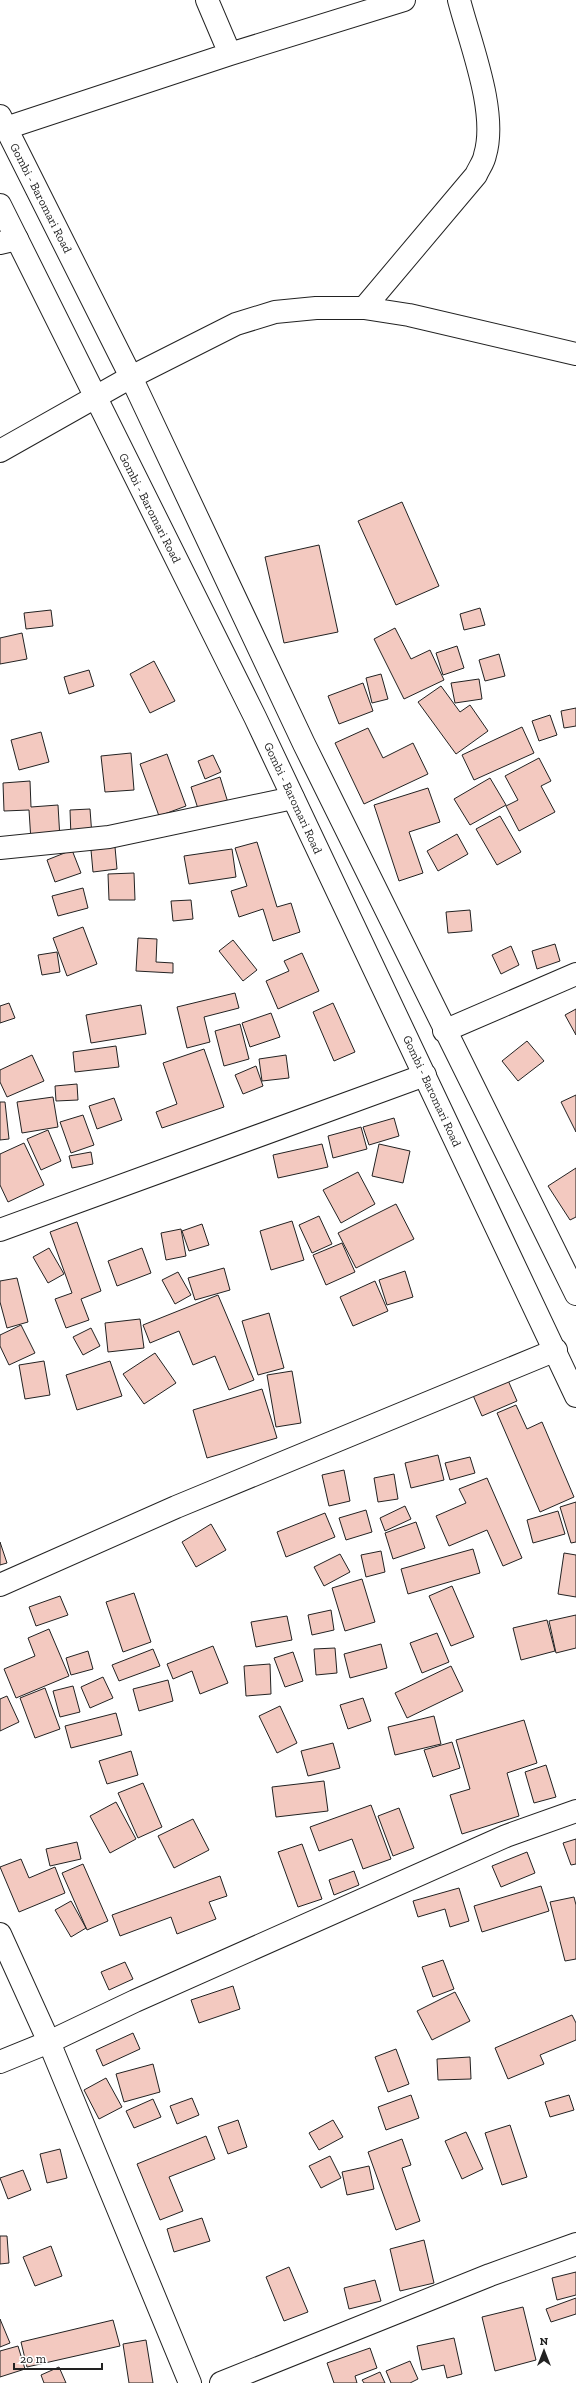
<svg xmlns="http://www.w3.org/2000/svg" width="576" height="2383" viewBox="0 0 576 2383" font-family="'Zilla Slab',serif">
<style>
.building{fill:#f3c9c0;stroke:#222}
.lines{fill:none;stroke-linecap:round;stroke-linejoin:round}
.minor-casing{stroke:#222;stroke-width:24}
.major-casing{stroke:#222;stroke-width:24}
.minor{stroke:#fff;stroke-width:22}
.major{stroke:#fff;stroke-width:22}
.labels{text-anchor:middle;stroke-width:3;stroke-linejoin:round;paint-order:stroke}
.street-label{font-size:12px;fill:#222;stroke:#fff}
</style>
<rect width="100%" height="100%" fill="#fff"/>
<!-- building -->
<path class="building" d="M 402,502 L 439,586 L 396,605 L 358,521 Z
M 319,545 L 338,632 L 284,643 L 265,557 Z
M 480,608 L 485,625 L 464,630 L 460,614 Z
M 51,610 L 53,626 L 26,629 L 24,613 Z
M 395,628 L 411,659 L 430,650 L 444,680 L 404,699 L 374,639 Z
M 22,633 L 27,659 L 0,664 L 0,638 Z
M 457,646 L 464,668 L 443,675 L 436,653 Z
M 499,654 L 505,676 L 485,681 L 479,660 Z
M 154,661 L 175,701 L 150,713 L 130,674 Z
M 89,670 L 94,686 L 69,694 L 64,677 Z
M 381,674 L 388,699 L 372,703 L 366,678 Z
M 479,679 L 482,699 L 455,703 L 451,683 Z
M 363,683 L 373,711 L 339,724 L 328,696 Z
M 441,686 L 460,712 L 470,705 L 488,731 L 456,754 L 418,702 Z
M 576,708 L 576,726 L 564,728 L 561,711 Z
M 550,715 L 557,735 L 539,741 L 532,721 Z
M 522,727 L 534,753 L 474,780 L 462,755 Z
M 368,728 L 383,758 L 413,743 L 428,774 L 364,804 L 335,743 Z
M 41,732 L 49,762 L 19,770 L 11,740 Z
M 131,753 L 134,790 L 105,792 L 101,756 Z
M 167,754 L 186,806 L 159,816 L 140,764 Z
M 213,755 L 221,772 L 205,779 L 198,761 Z
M 539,758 L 551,781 L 541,786 L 555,812 L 519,831 L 506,806 L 518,800 L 505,776 Z
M 220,777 L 230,809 L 201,818 L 191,787 Z
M 490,778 L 506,805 L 470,825 L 454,799 Z
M 30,781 L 31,807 L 58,805 L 60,839 L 31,841 L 29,810 L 4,811 L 3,783 Z
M 428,788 L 440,822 L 409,832 L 423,873 L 399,881 L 374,805 Z
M 90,809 L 92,836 L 71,837 L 70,810 Z
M 500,816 L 521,852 L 497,865 L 476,829 Z
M 457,834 L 468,854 L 438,871 L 427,851 Z
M 257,842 L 277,907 L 291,903 L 300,932 L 273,941 L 263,909 L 239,917 L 231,891 L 247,886 L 235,848 Z
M 115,847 L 117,869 L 93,872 L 91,850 Z
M 232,849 L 236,877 L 189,884 L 184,856 Z
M 72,850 L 81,873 L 55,882 L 47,860 Z
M 134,873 L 135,900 L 109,900 L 108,874 Z
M 83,888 L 88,908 L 58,916 L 52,896 Z
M 191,900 L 193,919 L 173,921 L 171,901 Z
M 470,910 L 472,931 L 448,933 L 446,912 Z
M 83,927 L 97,964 L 67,976 L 53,938 Z
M 138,938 L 157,939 L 156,962 L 173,963 L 173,973 L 136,971 Z
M 233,940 L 257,970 L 243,981 L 219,951 Z
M 555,944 L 560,961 L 537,969 L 532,951 Z
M 511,946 L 519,965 L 501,974 L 492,955 Z
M 57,952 L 60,972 L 42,975 L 38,955 Z
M 302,953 L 319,991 L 278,1009 L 266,981 L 289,971 L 284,961 Z
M 235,993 L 239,1008 L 204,1017 L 210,1042 L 187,1048 L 177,1007 Z
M 9,1003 L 15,1018 L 0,1023 L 0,1006 Z
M 333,1003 L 355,1052 L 334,1061 L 313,1012 Z
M 141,1005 L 146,1034 L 91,1043 L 86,1015 Z
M 576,1009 L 576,1035 L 565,1015 Z
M 271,1013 L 280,1037 L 250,1047 L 242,1023 Z
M 240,1024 L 249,1059 L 224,1066 L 215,1031 Z
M 527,1041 L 544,1061 L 518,1081 L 502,1061 Z
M 116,1046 L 119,1067 L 75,1072 L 73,1052 Z
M 204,1049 L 224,1107 L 162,1128 L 156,1112 L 177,1104 L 163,1063 Z
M 32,1055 L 44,1081 L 7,1097 L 0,1082 L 0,1070 Z
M 286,1055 L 289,1078 L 262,1081 L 259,1059 Z
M 256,1066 L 263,1086 L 243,1094 L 235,1075 Z
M 77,1084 L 78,1100 L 56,1101 L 55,1086 Z
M 576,1095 L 576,1132 L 561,1102 Z
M 53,1097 L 58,1127 L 22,1133 L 17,1102 Z
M 114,1098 L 122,1120 L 97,1129 L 89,1106 Z
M 0,1102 L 5,1102 L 9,1139 L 0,1140 Z
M 83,1115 L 94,1145 L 71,1153 L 60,1122 Z
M 394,1118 L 399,1136 L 369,1145 L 363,1127 Z
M 361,1127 L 367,1149 L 333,1158 L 328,1136 Z
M 48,1130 L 61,1161 L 41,1170 L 27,1139 Z
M 24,1143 L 44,1185 L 8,1202 L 0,1185 L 0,1154 Z
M 322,1144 L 328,1167 L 278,1178 L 273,1155 Z
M 379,1144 L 410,1151 L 403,1183 L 372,1176 Z
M 91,1152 L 93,1164 L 72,1168 L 69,1156 Z
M 576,1168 L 576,1217 L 570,1220 L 548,1186 Z
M 358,1172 L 375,1204 L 341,1223 L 323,1190 Z
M 396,1204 L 414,1239 L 356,1268 L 338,1233 Z
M 319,1216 L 332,1244 L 312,1253 L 299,1225 Z
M 292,1221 L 304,1260 L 271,1270 L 260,1231 Z
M 77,1222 L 101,1291 L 81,1299 L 89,1320 L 66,1328 L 55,1299 L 72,1293 L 50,1232 Z
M 202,1224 L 209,1245 L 189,1251 L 182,1231 Z
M 181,1229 L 186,1256 L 166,1260 L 161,1233 Z
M 342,1243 L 355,1272 L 326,1285 L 313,1255 Z
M 49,1248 L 64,1274 L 48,1283 L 33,1257 Z
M 142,1248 L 151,1273 L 117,1286 L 108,1261 Z
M 224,1268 L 230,1290 L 195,1300 L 188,1278 Z
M 405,1271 L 413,1297 L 387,1305 L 379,1280 Z
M 178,1272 L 191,1295 L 175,1304 L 162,1280 Z
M 17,1278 L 28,1322 L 7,1328 L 0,1302 L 0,1281 Z
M 375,1281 L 388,1311 L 353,1326 L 340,1297 Z
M 218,1295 L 254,1380 L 229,1390 L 215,1356 L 193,1365 L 179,1331 L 150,1343 L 143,1325 Z
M 269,1313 L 284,1368 L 258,1375 L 242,1321 Z
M 140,1319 L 144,1348 L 108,1352 L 105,1323 Z
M 21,1325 L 35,1353 L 9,1365 L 0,1346 L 0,1335 Z
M 91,1328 L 100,1346 L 83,1355 L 73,1337 Z
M 155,1353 L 176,1383 L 144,1404 L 123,1374 Z
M 44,1361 L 50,1395 L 25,1399 L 19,1365 Z
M 110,1361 L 122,1396 L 77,1410 L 66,1375 Z
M 292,1371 L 301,1423 L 276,1427 L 267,1375 Z
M 507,1378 L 517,1401 L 482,1416 L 472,1393 Z
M 262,1389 L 277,1438 L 207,1458 L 193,1410 Z
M 516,1405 L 527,1429 L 542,1422 L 574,1497 L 540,1512 L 497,1413 Z
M 438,1455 L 444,1480 L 411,1488 L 405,1463 Z
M 470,1457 L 475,1473 L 450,1480 L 445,1463 Z
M 344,1470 L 350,1501 L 329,1506 L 322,1475 Z
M 394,1474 L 398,1499 L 378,1502 L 374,1478 Z
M 487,1478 L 522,1558 L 503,1566 L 487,1530 L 449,1546 L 436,1516 L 466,1503 L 459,1489 Z
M 576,1502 L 576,1542 L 571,1543 L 560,1507 Z
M 405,1506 L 411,1519 L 385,1531 L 380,1518 Z
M 366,1510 L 372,1532 L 346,1540 L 339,1518 Z
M 558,1511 L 565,1534 L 533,1543 L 527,1520 Z
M 325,1513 L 335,1537 L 286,1557 L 277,1532 Z
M 416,1522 L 425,1548 L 393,1559 L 385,1533 Z
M 211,1524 L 226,1550 L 196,1567 L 182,1542 Z
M 0,1542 L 7,1563 L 0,1565 Z
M 473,1549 L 480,1573 L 408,1594 L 401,1569 Z
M 381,1551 L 385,1572 L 366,1577 L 361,1555 Z
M 564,1553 L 576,1555 L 576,1597 L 558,1594 Z
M 340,1554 L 350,1572 L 324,1586 L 314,1567 Z
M 362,1579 L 375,1622 L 345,1631 L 332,1588 Z
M 452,1586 L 474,1637 L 451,1646 L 429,1596 Z
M 134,1593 L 151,1642 L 123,1652 L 106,1602 Z
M 60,1596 L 68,1615 L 36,1626 L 29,1607 Z
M 331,1610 L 334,1630 L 312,1635 L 308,1615 Z
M 576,1615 L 576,1648 L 556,1653 L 549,1621 Z
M 287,1616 L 292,1640 L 256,1647 L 251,1622 Z
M 547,1620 L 555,1651 L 521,1660 L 513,1628 Z
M 49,1629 L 69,1676 L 16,1698 L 4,1669 L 35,1656 L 28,1638 Z
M 437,1633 L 449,1662 L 422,1673 L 410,1643 Z
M 381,1644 L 387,1668 L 350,1678 L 344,1654 Z
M 213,1646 L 228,1683 L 200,1694 L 192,1671 L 173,1679 L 167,1664 Z
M 335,1648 L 337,1673 L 316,1675 L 314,1649 Z
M 153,1649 L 160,1666 L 119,1681 L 112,1665 Z
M 88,1651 L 93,1669 L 71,1675 L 66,1658 Z
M 293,1652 L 303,1681 L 285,1687 L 274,1658 Z
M 270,1664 L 271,1694 L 246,1696 L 244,1666 Z
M 451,1666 L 463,1691 L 407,1718 L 395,1693 Z
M 103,1677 L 113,1698 L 90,1708 L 81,1687 Z
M 168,1680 L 173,1701 L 139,1711 L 133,1689 Z
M 73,1686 L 80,1712 L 60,1717 L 53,1691 Z
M 45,1688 L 60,1729 L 35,1738 L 20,1698 Z
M 7,1696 L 19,1722 L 0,1731 L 0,1699 Z
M 363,1698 L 371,1721 L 348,1729 L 340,1705 Z
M 280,1706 L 297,1743 L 277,1753 L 259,1716 Z
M 116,1713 L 122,1735 L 71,1748 L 65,1726 Z
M 434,1716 L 441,1744 L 395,1755 L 388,1727 Z
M 524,1720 L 537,1763 L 507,1773 L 519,1816 L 462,1834 L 450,1795 L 470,1789 L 456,1740 Z
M 452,1742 L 460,1768 L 433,1777 L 424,1750 Z
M 333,1743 L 340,1768 L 308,1776 L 301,1751 Z
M 131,1751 L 138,1775 L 107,1784 L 99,1761 Z
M 546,1765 L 556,1797 L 534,1803 L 525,1772 Z
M 324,1781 L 328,1811 L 276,1817 L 272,1787 Z
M 143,1783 L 162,1827 L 138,1838 L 118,1793 Z
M 116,1802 L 136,1839 L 110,1853 L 90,1816 Z
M 371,1805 L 391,1859 L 363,1869 L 352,1839 L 319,1851 L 310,1827 Z
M 399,1808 L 414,1848 L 393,1856 L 378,1816 Z
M 193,1819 L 209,1850 L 174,1868 L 158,1836 Z
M 576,1839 L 576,1864 L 571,1865 L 563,1843 Z
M 77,1842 L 81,1859 L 50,1866 L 46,1849 Z
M 302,1844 L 322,1899 L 298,1907 L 278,1852 Z
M 527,1852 L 535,1873 L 501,1887 L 492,1866 Z
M 21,1859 L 29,1878 L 55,1867 L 65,1893 L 19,1912 L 0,1867 Z
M 83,1864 L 108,1921 L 87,1930 L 62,1873 Z
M 354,1871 L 359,1885 L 334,1895 L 329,1880 Z
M 220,1876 L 227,1896 L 209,1902 L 216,1919 L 177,1934 L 171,1917 L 120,1936 L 112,1915 Z
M 541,1886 L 549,1911 L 482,1932 L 474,1906 Z
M 459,1888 L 469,1921 L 450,1927 L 445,1909 L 418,1917 L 413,1901 Z
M 574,1897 L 576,1905 L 576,1959 L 565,1961 L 550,1902 Z
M 71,1901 L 86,1928 L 71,1937 L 55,1910 Z
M 443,1960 L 454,1989 L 433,1997 L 422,1967 Z
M 125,1962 L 133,1979 L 109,1990 L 101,1972 Z
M 233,1986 L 240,2009 L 199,2023 L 191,2000 Z
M 455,1992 L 470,2021 L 432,2040 L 417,2011 Z
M 572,2015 L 576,2023 L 576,2040 L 540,2055 L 544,2064 L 508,2079 L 495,2048 Z
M 133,2033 L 140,2049 L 103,2066 L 96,2050 Z
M 396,2049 L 409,2084 L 388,2092 L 375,2057 Z
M 470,2057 L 471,2079 L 438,2080 L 437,2059 Z
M 153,2064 L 160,2092 L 124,2102 L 116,2074 Z
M 106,2078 L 122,2107 L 99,2119 L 84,2090 Z
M 411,2095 L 419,2118 L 386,2130 L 378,2107 Z
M 569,2095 L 574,2110 L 550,2117 L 545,2102 Z
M 192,2098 L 199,2115 L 177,2124 L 170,2106 Z
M 153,2099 L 161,2117 L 134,2128 L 126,2111 Z
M 238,2120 L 247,2147 L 228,2154 L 218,2127 Z
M 333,2120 L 343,2137 L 319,2150 L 309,2133 Z
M 510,2125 L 527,2177 L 502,2185 L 485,2133 Z
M 466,2132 L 483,2169 L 462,2179 L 445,2141 Z
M 206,2136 L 215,2159 L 169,2177 L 183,2211 L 160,2220 L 137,2164 Z
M 402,2139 L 411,2165 L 402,2168 L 420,2221 L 396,2230 L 368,2152 Z
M 60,2149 L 67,2178 L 47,2183 L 40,2154 Z
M 330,2156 L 341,2178 L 321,2188 L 309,2166 Z
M 369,2166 L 374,2189 L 347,2195 L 342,2172 Z
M 23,2170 L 31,2190 L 8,2199 L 0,2178 Z
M 202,2218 L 210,2241 L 174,2252 L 167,2229 Z
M 0,2236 L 7,2236 L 9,2263 L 0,2264 Z
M 424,2240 L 434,2283 L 400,2291 L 390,2249 Z
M 51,2246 L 62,2276 L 35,2286 L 23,2257 Z
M 289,2267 L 308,2312 L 284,2321 L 266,2277 Z
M 576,2272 L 576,2295 L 557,2300 L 552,2278 Z
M 375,2280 L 381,2301 L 349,2309 L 344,2288 Z
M 576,2298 L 576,2314 L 551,2322 L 546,2309 Z
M 523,2307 L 536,2360 L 495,2371 L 482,2317 Z
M 0,2319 L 10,2343 L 0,2347 Z
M 113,2320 L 120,2346 L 27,2367 L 21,2342 Z
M 454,2338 L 462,2374 L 447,2378 L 444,2365 L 422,2370 L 417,2346 Z
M 146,2340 L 153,2383 L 129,2383 L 123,2344 Z
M 18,2346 L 25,2369 L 0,2377 L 0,2351 Z
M 370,2348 L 377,2368 L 355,2376 L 357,2383 L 334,2383 L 327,2363 Z
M 410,2361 L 418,2379 L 410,2383 L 391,2383 L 386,2371 Z
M 59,2367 L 66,2383 L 44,2383 L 41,2375 Z
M 380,2372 L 385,2383 L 364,2383 L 362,2380 Z"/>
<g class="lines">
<defs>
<path id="minor" d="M 207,0 L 230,54
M 6,128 L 230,54 L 404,0
M 0,243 L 17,239
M 364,308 L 476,175 C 479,168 484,162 485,155 C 498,112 470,43 459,0
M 0,451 L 131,377 L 236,324 L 275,312 L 316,308 L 364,308 L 409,315 L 576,354
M 0,848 L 109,837 L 293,798
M 444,1031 L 576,974
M 0,1230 L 425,1075
M 0,1585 L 176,1507 L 556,1350
M 0,1934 L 49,2042 L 190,2383
M 0,2062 L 49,2042 L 135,2001 L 506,1836 L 576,1811
M 221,2383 L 490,2275 L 576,2244"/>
<path id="major" d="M 0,116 L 131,377 L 304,744 L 576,1294
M 0,205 L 255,717 L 576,1396"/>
</defs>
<!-- minor casing -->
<use href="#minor" class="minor-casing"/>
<!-- major casing -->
<use href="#major" class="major-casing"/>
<!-- minor -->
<use href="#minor" class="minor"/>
<!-- major -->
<use href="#major" class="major"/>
</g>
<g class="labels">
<!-- street labels -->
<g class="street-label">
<text transform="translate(41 198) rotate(63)" y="4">Gombi - Baromari Road</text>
<text transform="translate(150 508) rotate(63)" y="4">Gombi - Baromari Road</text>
<text transform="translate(293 798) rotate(65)" y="4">Gombi - Baromari Road</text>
<text transform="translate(432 1091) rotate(65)" y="4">Gombi - Baromari Road</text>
</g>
</g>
<!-- north arrow -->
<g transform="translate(544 2351)" stroke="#ffffff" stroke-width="3" paint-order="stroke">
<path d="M0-3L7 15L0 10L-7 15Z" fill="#222222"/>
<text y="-6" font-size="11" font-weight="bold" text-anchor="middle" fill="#222222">N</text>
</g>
<!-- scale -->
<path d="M14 2363v6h88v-6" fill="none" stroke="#222222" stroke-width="2"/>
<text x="20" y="2363" font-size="12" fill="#222222" stroke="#ffffff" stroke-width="3" paint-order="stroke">20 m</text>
</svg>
